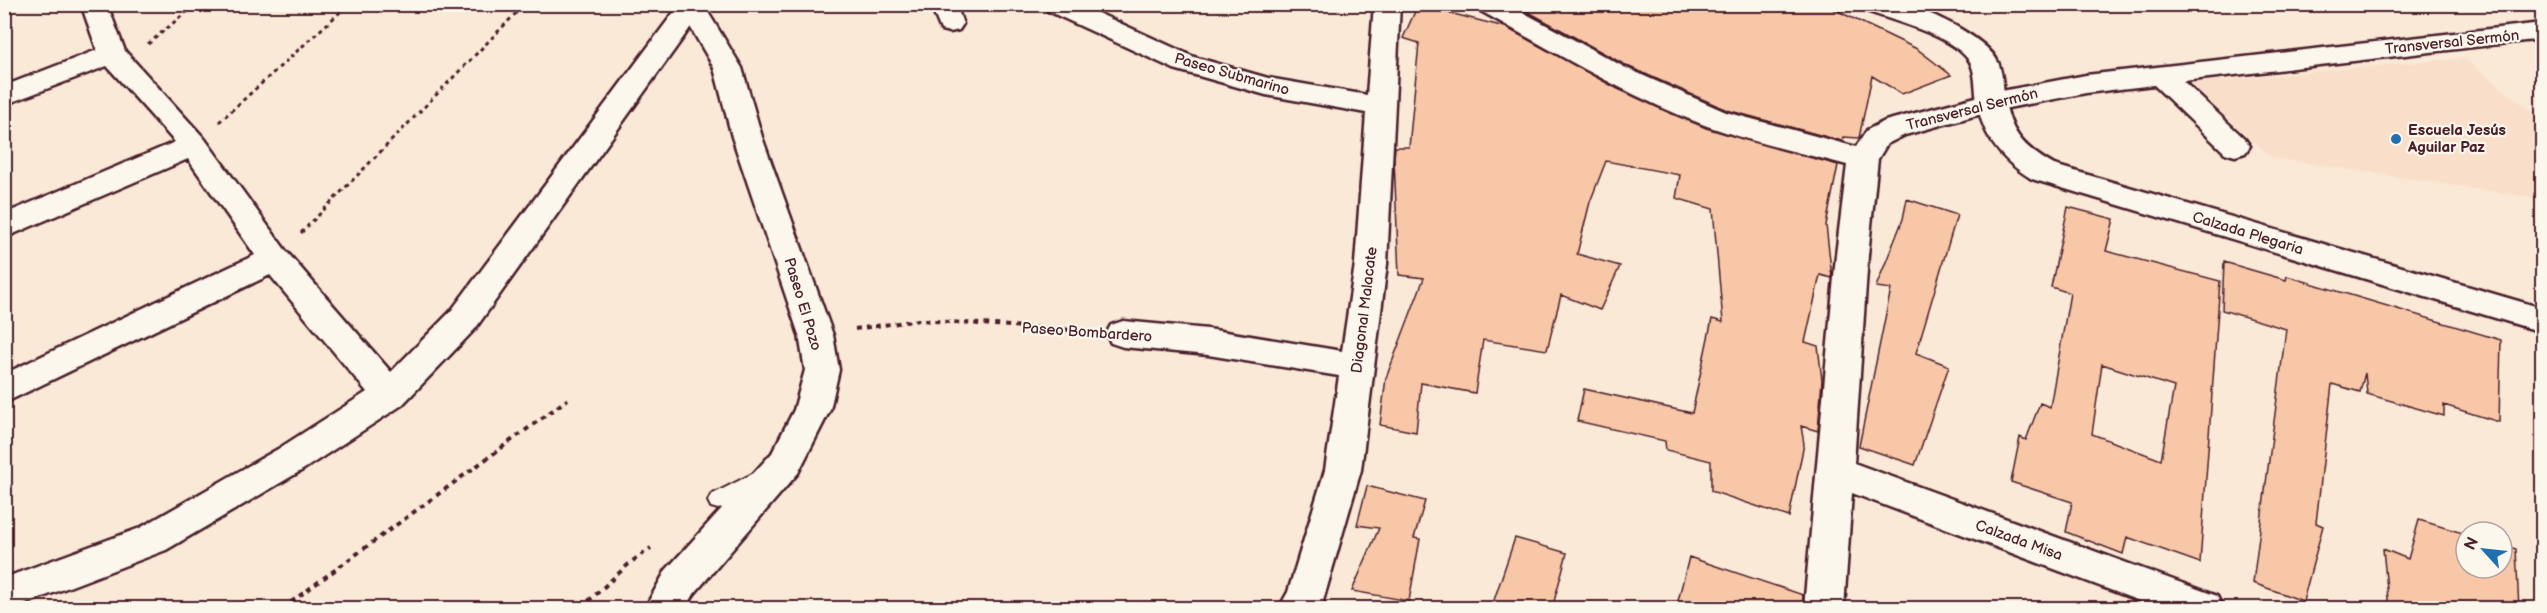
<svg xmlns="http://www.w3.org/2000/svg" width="2547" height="613" viewBox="0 0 2547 613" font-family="'Balsamiq Sans',sans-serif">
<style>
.built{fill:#f9dfc9}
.building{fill:#f7c7a7;stroke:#4a1f2b;stroke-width:1.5;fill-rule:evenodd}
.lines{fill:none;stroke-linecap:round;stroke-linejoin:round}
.lane-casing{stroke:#4a1f2b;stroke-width:4}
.street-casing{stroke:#4a1f2b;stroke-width:5}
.secondary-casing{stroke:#4a1f2b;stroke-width:5}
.path-far1{stroke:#4a1f2b;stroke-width:3;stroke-dasharray:4 4;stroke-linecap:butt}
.path{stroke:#4a1f2b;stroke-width:4;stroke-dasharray:5 5;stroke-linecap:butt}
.lane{fill:#fbf7ec;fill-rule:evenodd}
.street{fill:#fbf7ec;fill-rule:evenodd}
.secondary{fill:#fbf7ec;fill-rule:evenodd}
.poi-dot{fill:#1f6fb2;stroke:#fbf7ec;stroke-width:2}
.labels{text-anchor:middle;stroke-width:4.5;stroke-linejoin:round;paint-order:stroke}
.street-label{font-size:15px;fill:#4a1f2b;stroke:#fbf7ec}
.poi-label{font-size:15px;font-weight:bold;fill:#4a1f2b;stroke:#fbf7ec;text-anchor:start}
</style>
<rect width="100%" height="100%" fill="#fae9d7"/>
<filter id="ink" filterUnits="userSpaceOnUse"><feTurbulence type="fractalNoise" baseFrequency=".0167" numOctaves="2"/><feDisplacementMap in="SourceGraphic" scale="12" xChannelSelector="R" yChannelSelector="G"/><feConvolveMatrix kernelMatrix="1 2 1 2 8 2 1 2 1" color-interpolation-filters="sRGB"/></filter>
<g filter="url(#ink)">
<!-- built -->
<path class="built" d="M 2464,58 L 2542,119 L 2542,199 L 2272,158 L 2188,83 Z"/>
<!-- building -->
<path class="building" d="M 1514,4 L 1823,4 L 1917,49 L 1951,75 L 1902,94 L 1872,76 L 1859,138 L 1843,137 L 1842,141 L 1727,110 L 1627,66 Z
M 1418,5 L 1505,27 L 1618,89 L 1706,128 L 1838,165 L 1826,225 L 1832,278 L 1820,275 L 1805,342 L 1818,346 L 1822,380 L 1818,431 L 1801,426 L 1804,444 L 1789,517 L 1711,491 L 1711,461 L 1666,450 L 1665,441 L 1577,421 L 1584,389 L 1692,413 L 1712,319 L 1723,322 L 1713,209 L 1676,198 L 1680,175 L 1606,161 L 1590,202 L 1577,254 L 1620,266 L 1600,310 L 1561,295 L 1547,350 L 1483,340 L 1475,393 L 1421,383 L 1416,432 L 1380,425 L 1386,378 L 1424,278 L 1399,275 L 1394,159 L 1395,147 L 1409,147 L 1419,43 L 1403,38 Z
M 1907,199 L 1957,215 L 1916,353 L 1949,366 L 1915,465 L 1859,446 L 1891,289 L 1876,287 L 1903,219 Z
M 2068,207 L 2114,219 L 2106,251 L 2220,281 L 2200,563 L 2127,537 L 2123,554 L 2066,532 L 2072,502 L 2011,482 L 2020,437 L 2026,440 L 2040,403 L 2050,407 L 2070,293 L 2051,287 ZM 2102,364 L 2174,387 L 2161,460 L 2092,434 Z
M 2224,262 L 2286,280 L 2287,276 L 2501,340 L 2499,422 L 2444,405 L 2444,416 L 2367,394 L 2365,373 L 2360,392 L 2332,384 L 2316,523 L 2323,526 L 2303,601 L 2253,583 L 2286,329 L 2222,310 Z
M 1367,486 L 1425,501 L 1414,538 L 1420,539 L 1409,601 L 1352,591 L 1379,528 L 1357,525 Z
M 2419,520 L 2466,534 L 2466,568 L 2502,568 L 2502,545 L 2516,549 L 2519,609 L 2389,609 L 2383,549 L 2408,559 Z
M 1515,538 L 1567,553 L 1552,609 L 1491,609 Z
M 1689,557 L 1803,595 L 1802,609 L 1676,609 Z"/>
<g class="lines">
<defs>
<path id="lane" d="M 758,471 L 765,473 L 768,479 L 765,485 L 725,507 L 718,509 L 711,507 L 708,501 L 711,495 Z"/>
<path id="street" d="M 81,4 L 107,4 L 125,51 L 204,138 L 286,251 L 391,372 L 451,311 L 680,4 L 704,4 L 705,7 L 475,329 L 402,405 L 304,469 L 166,550 L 14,608 L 4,608 L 4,578 L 140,528 L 278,449 L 367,392 L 270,275 L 4,403 L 4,374 L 255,255 L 188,159 L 4,238 L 4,214 L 175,142 L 107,66 L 4,105 L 4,86 L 97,50 Z
M 930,4 L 956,4 L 963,24 L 959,30 L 950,32 L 941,30 Z
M 1078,4 L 1194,57 L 1268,78 L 1367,95 L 1374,4 L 1400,4 L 1387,264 L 1361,470 L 1321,608 L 1279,608 L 1288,592 L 1325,470 L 1339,376 L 1208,355 L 1123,347 L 1111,343 L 1106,334 L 1111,325 L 1123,321 L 1208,329 L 1342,351 L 1355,264 L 1366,113 L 1266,95 L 1174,69 L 1048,11 L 1044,5 Z
M 1475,4 L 1508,4 L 1626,68 L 1726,112 L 1856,147 L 1867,130 L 1885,121 L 1991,93 L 2086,75 L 2542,23 L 2542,39 L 2183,81 L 2245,139 L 2250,146 L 2245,153 L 2235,156 L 2225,153 L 2154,85 L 2086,93 L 1992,111 L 1905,135 L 1887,144 L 1878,159 L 1868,255 L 1854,463 L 2217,596 L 2223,608 L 2158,608 L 1852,493 L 1844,608 L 1804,608 L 1836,255 L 1847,165 C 1800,153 1752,142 1707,126 C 1626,96 1553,51 1479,10 Z"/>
<path id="secondary" d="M 677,4 L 703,4 L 742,68 L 762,137 L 833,335 L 839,370 L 830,410 L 798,473 L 694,594 L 686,608 L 645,608 L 666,570 L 772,453 L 794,410 L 805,370 L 799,335 L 732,137 L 714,68 Z
M 1860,4 C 1872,4 1885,3 1897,4 C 1924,7 1986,37 1998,62 C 2002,72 2003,83 2004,94 C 2009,131 2021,146 2054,165 L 2542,308 L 2542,332 L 2032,179 C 1999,159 1980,133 1976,94 C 1975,83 1975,68 1968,59 C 1949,34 1892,21 1864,10 Z"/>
</defs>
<!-- lane casing -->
<use href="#lane" class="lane-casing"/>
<!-- street casing -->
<use href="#street" class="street-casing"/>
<!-- secondary casing -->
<use href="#secondary" class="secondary-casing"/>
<!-- path-far1 -->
<path class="path-far1" d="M 148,44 L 196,4
M 219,122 L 349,4
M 301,233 L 525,4"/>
<!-- path -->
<path class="path" d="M 855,329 L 919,320 L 1087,331
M 283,608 L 568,399
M 581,608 L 631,562 L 651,548"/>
<!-- lane -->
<use href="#lane" class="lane"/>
<!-- street -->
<use href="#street" class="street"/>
<!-- secondary -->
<use href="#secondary" class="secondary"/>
</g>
</g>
<!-- markers -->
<circle class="poi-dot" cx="2396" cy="139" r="6"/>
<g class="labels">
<!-- street labels -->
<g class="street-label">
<text transform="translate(2452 42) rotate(-6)" y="5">Transversal Sermón</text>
<text transform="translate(1232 74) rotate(16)" y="5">Paseo Submarino</text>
<text transform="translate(1972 109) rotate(-14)" y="5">Transversal Sermón</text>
<text transform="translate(2248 233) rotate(17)" y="5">Calzada Plegaria</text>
<text transform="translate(803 304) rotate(73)" y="5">Paseo El Pozo</text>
<text transform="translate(1364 310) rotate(-83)" y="5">Diagonal Malacate</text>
<text transform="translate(1087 332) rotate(4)" y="5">Paseo Bombardero</text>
<text transform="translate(2019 540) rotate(20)" y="5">Calzada Misa</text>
</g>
<!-- poi labels -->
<g class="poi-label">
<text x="2408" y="135">Escuela Jesús<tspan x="2408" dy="17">Aguilar Paz</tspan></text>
</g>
</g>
<!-- margin -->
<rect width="2547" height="613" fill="none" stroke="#fbf7ec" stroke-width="24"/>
<rect x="12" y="12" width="2523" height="589" fill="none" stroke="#4a1f2b" stroke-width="2" filter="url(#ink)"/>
<!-- north arrow -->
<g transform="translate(2484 550) rotate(297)"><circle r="28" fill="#fbf7ec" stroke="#b4a19f" stroke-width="1.5"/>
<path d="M0-4.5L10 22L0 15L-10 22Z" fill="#1f6fb2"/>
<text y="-9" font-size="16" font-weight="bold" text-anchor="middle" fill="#4a1f2b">N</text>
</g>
</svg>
